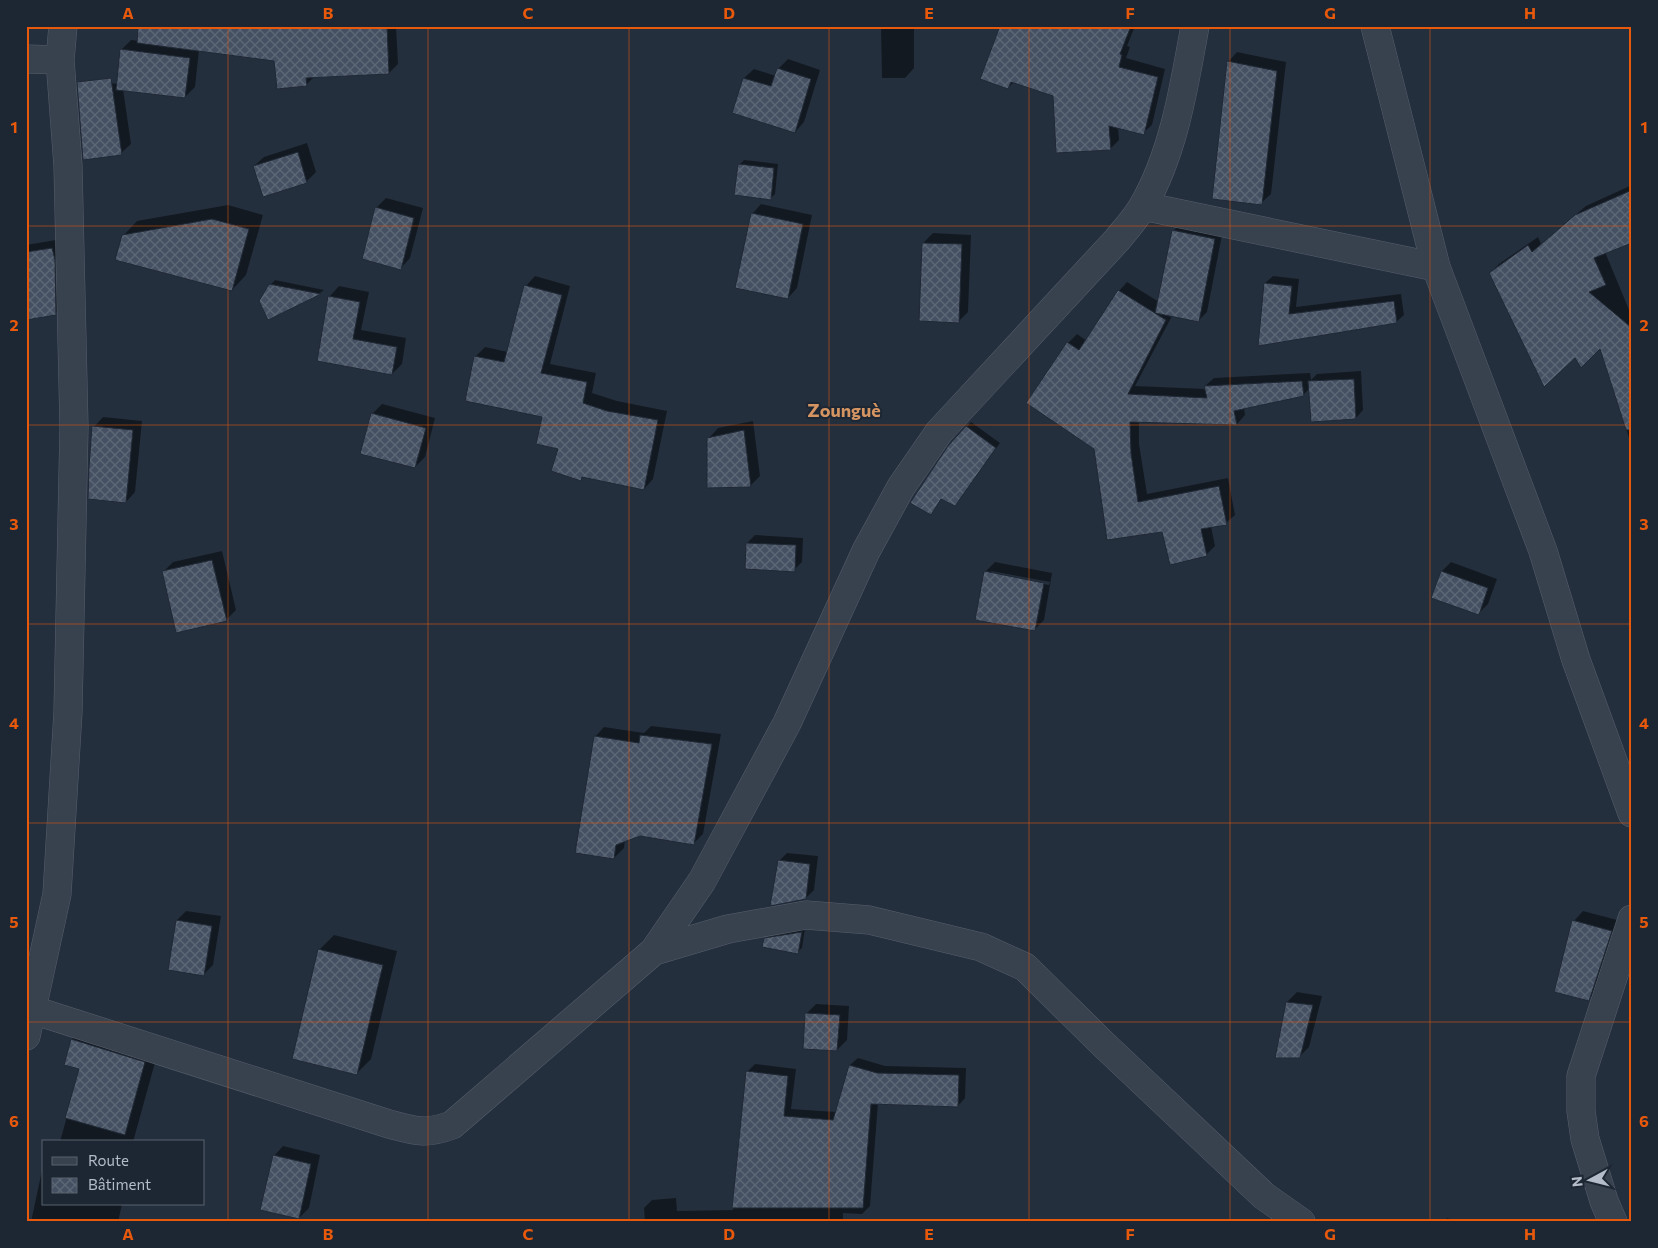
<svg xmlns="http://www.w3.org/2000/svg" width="1658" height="1248" viewBox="0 0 1658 1248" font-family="Commissioner,sans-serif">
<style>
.shadow{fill:#0007;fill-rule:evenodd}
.building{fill:url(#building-cross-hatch);stroke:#1f2835}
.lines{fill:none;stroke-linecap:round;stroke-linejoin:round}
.minor-casing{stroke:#565f6c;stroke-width:29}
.minor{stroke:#38414e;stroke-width:28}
.grid{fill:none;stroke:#e8590c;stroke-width:1;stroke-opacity:0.55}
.labels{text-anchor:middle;stroke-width:4;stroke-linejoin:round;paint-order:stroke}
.quarter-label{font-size:18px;font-weight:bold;fill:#d59563;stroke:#1d2633}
.neatline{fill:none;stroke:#e8590c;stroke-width:2}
.grid-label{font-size:16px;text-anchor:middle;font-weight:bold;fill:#e8590c}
</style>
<defs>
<pattern id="building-cross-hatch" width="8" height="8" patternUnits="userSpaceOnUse" patternTransform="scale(1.25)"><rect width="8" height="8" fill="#455162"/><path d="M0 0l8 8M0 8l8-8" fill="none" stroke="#5d6877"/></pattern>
</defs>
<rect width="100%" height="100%" fill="#242f3e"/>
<!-- shadow -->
<path class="shadow" d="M 186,26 L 396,26 L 398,64 L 389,73 L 314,77 L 306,85 L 275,59 L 199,50 L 195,87 L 185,97 L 123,89 L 131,144 L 121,153 L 79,90 L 89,80 L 118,84 L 121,50 L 131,40 L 183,46 Z
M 881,26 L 914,26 L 914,68 L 905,78 L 882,78 Z
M 1072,26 L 1135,26 L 1127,46 L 1130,47 L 1126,58 L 1165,69 L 1152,125 L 1143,133 L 1118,127 L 1119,140 L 1110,149 L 1054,96 L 1014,82 L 1008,88 L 982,78 Z
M 1237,52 L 1286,62 L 1271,194 L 1261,203 L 1228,62 Z
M 788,59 L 820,70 L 804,122 L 795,132 L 744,78 L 754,69 L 776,76 L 778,69 Z
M 307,143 L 316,172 L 306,182 L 254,166 L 264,157 Z
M 744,160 L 778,164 L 775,194 L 771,198 L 739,165 Z
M 1632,185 L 1632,242 L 1605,252 L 1630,312 L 1632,311 L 1632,437 L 1629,438 L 1601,347 L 1575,356 L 1490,273 L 1499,264 L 1538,237 L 1541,244 L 1586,206 Z
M 386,198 L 423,208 L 410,258 L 401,268 L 376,208 Z
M 761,204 L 812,215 L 797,288 L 788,298 L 752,214 Z
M 228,205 L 263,215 L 246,275 L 232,290 L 123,236 L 137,221 Z
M 1182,222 L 1223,230 L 1207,312 L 1198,321 L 1172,316 L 1135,386 L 1206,389 L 1205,386 L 1214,378 L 1310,373 L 1311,380 L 1317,374 L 1361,371 L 1363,410 L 1356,418 L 1310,388 L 1303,395 L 1244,408 L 1245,415 L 1237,424 L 1139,421 L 1139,444 L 1147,494 L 1228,478 L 1235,515 L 1226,523 L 1211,526 L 1215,546 L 1206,555 L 1163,531 L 1108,539 L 1095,449 L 1068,343 L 1077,334 L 1087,341 L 1119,291 L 1127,282 L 1159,302 L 1173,231 Z
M 933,233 L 971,235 L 968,312 L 958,322 L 923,243 Z
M 62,239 L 65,304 L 55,313 L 26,319 L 26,245 Z
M 535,276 L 570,286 L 550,364 L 596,373 L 592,393 L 617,401 L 667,411 L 653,479 L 644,489 L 584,476 L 581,480 L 560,448 L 543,416 L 475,357 L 485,347 L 508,352 L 526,286 Z
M 1273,276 L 1299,279 L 1296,307 L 1401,294 L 1404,315 L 1396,322 L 1260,345 L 1265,283 Z
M 275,280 L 324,290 L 320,293 L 269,318 L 270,285 Z
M 339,286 L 369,292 L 361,330 L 406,338 L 402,364 L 392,374 L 318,360 L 330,296 Z
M 382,404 L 435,418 L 425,457 L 415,467 L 372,414 Z
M 103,417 L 142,421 L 135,492 L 126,502 L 94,427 Z
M 753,421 L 760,476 L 750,486 L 709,438 L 718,428 Z
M 971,422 L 1000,443 L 959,500 L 942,498 L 931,513 L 967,427 Z
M 755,535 L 803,538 L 802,562 L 794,570 L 747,543 Z
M 222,551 L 236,610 L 226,620 L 163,572 L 173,562 Z
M 995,562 L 1052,573 L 1044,620 L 1034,630 L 985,572 ZM 991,571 L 1050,582 L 1049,585 L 991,574 Z
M 1451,562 L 1497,579 L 1488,604 L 1478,614 L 1442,571 Z
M 651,726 L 721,734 L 703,834 L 693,844 L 640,835 L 625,840 L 624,848 L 614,858 L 595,737 L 604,727 L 644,733 Z
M 787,853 L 818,856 L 814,890 L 806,898 L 779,861 Z
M 186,911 L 221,916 L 213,965 L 203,975 L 177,920 Z
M 1583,911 L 1621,921 L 1598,990 L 1589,999 L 1574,921 Z
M 805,928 L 802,948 L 797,952 L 765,939 L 770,934 Z
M 334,935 L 397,951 L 371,1059 L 357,1073 L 319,950 Z
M 1297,992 L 1322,996 L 1309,1047 L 1299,1057 L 1287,1002 Z
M 816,1004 L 849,1006 L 847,1040 L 837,1050 L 806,1014 Z
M 87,1025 L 159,1048 L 133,1142 L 60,1142 L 80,1068 L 66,1064 L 72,1039 Z
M 858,1058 L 885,1066 L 966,1068 L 965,1098 L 958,1106 L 878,1103 L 870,1206 L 862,1214 L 843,1213 L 843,1222 L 645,1222 L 644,1208 L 652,1200 L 676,1198 L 677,1211 L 733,1210 L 747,1072 L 755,1064 L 796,1069 L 791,1109 L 836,1112 L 850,1065 Z
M 283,1146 L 320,1155 L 309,1208 L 299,1218 L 274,1156 Z
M 44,1161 L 44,1204 L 122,1204 L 118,1222 L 31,1222 Z
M 1447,1218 L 1458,1222 L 1444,1222 Z"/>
<!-- building -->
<path class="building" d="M 138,26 L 387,26 L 389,74 L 306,78 L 307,86 L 277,89 L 274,61 L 137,43 Z
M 1000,26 L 1131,26 L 1120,54 L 1122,55 L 1119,67 L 1158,77 L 1144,135 L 1109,126 L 1111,150 L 1056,153 L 1053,96 L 1011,82 L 1008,89 L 980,79 Z
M 120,49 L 190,58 L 185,98 L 116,90 Z
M 1227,61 L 1277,71 L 1262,205 L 1212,199 Z
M 777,68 L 811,79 L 795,133 L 732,113 L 743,78 L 771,86 Z
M 111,78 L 122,155 L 83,160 L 77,82 Z
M 298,152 L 307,183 L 263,197 L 253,166 Z
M 738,164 L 774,168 L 771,200 L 734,195 Z
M 1632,190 L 1632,243 L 1594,258 L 1606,285 L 1589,292 L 1632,328 L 1632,430 L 1626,430 L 1600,349 L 1581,368 L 1575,358 L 1544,387 L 1489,273 L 1528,245 L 1532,252 L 1575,215 Z
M 375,207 L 414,218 L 401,270 L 362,259 Z
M 751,213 L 803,224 L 788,299 L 735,288 Z
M 212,219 L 249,229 L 232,291 L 115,260 L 122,235 Z
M 1172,230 L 1215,239 L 1199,322 L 1155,313 Z
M 922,243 L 962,244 L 959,323 L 919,321 Z
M 52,248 L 55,260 L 56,315 L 26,320 L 26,252 Z
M 1264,283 L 1292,286 L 1289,314 L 1394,301 L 1397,323 L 1258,346 Z
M 269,284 L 321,294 L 268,320 L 259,301 Z
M 524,285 L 562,295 L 541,373 L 587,382 L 583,403 L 607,411 L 658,420 L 644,490 L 582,477 L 581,481 L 551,471 L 558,449 L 536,444 L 542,417 L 465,401 L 474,356 L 504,362 Z
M 1118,290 L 1166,320 L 1128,394 L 1207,398 L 1204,386 L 1302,381 L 1304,396 L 1234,411 L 1237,425 L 1130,422 L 1131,453 L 1138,502 L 1219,486 L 1227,525 L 1201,529 L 1207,556 L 1170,565 L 1162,532 L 1107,540 L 1094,449 L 1026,403 L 1067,342 L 1079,350 Z
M 328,296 L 360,302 L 353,339 L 397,347 L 392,375 L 317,361 Z
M 1354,379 L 1356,419 L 1311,422 L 1308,381 Z
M 371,413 L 426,428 L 415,468 L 360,454 Z
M 92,426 L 133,430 L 126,503 L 88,499 L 89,467 Z
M 966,426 L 996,448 L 955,506 L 941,499 L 931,515 L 910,503 L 948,446 Z
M 744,430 L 751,487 L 707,488 L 707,438 Z
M 746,543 L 796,545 L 795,572 L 745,569 Z
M 212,560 L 227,621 L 176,633 L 162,571 Z
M 984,571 L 1044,583 L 1035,631 L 975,620 Z
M 1441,571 L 1488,588 L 1479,615 L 1431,598 Z
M 640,735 L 712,744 L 694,845 L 640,836 L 616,845 L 614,859 L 575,853 L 594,736 L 639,743 Z
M 778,860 L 810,864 L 806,899 L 770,906 Z
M 176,920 L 212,926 L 204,976 L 168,970 Z
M 1572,920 L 1612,931 L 1589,1001 L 1554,992 Z
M 802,932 L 798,954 L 762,947 L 764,938 Z
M 318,949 L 383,965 L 357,1075 L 292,1059 Z
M 1286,1002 L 1313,1005 L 1300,1058 L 1275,1058 Z
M 805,1013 L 840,1015 L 837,1051 L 803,1049 Z
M 71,1039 L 145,1062 L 125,1135 L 65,1118 L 79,1069 L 64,1065 Z
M 849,1065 L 877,1073 L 959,1075 L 958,1107 L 871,1104 L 863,1208 L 732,1208 L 746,1071 L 788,1076 L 784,1116 L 833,1120 Z
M 273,1155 L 311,1164 L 299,1219 L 260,1210 Z"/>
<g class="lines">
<defs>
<path id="minor" d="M 1375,26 L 1436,267 L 1543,551 L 1576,660 L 1632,813
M 26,59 L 60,60
M 1143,206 L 1436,267
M 654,951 L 728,929 L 806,915 L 869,920 L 981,947 L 1025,967 L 1103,1044 L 1264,1196 L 1301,1222
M 33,1010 L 389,1124 C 416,1131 425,1135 452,1125 L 654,951 L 702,881 L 787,723 L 866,551 L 901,487 L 939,432 L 1117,240 C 1126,229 1136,218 1143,206 C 1174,152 1184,87 1195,26
M 26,1036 L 57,894 L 68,712 L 74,427 L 68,166 L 60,60 L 63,26
M 1613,1222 L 1604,1201 L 1585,1139 L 1581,1111 L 1581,1076 L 1632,919"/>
</defs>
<!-- minor casing -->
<use href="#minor" class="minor-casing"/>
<!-- minor -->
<use href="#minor" class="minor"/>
</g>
<!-- grid -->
<path class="grid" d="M 228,26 L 228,1222M 428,26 L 428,1222M 629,26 L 629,1222M 829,26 L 829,1222M 1029,26 L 1029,1222M 1230,26 L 1230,1222M 1430,26 L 1430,1222M 26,226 L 1632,226M 26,425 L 1632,425M 26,624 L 1632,624M 26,823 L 1632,823M 26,1022 L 1632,1022"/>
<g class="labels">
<!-- quarter labels -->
<g class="quarter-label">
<text x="844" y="417">Zounguè</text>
</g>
</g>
<!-- border -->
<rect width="1658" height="1248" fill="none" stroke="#1d2633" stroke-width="55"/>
<!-- legend -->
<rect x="42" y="1140" width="162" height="65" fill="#1d2633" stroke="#59626f"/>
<rect x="52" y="1157" width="25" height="8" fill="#38414e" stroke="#59626f"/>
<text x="88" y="1166" font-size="15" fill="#b4bcc9">Route</text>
<rect x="52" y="1178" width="25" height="15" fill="url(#building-cross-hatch)" stroke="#59626f"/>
<text x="88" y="1190" font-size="15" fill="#b4bcc9">Bâtiment</text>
<!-- north arrow -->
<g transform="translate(1590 1180) rotate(263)" stroke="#1d2633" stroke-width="4" paint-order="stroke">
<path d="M0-4L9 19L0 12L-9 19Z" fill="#b4bcc9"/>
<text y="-8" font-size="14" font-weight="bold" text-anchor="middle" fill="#b4bcc9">N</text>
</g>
<rect x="28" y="28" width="1602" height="1192" class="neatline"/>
<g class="grid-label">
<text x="128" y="19">A</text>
<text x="328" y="19">B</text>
<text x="528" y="19">C</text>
<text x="729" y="19">D</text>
<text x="929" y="19">E</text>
<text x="1130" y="19">F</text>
<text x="1330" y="19">G</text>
<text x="1530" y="19">H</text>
<text x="14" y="133">1</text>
<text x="1644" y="133">1</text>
<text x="14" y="331">2</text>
<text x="1644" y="331">2</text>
<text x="14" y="530">3</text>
<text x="1644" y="530">3</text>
<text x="14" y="729">4</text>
<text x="1644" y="729">4</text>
<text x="14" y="928">5</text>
<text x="1644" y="928">5</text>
<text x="14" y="1127">6</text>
<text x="1644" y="1127">6</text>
<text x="128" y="1240">A</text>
<text x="328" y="1240">B</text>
<text x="528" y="1240">C</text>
<text x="729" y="1240">D</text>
<text x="929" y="1240">E</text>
<text x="1130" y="1240">F</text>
<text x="1330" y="1240">G</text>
<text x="1530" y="1240">H</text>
</g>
</svg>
